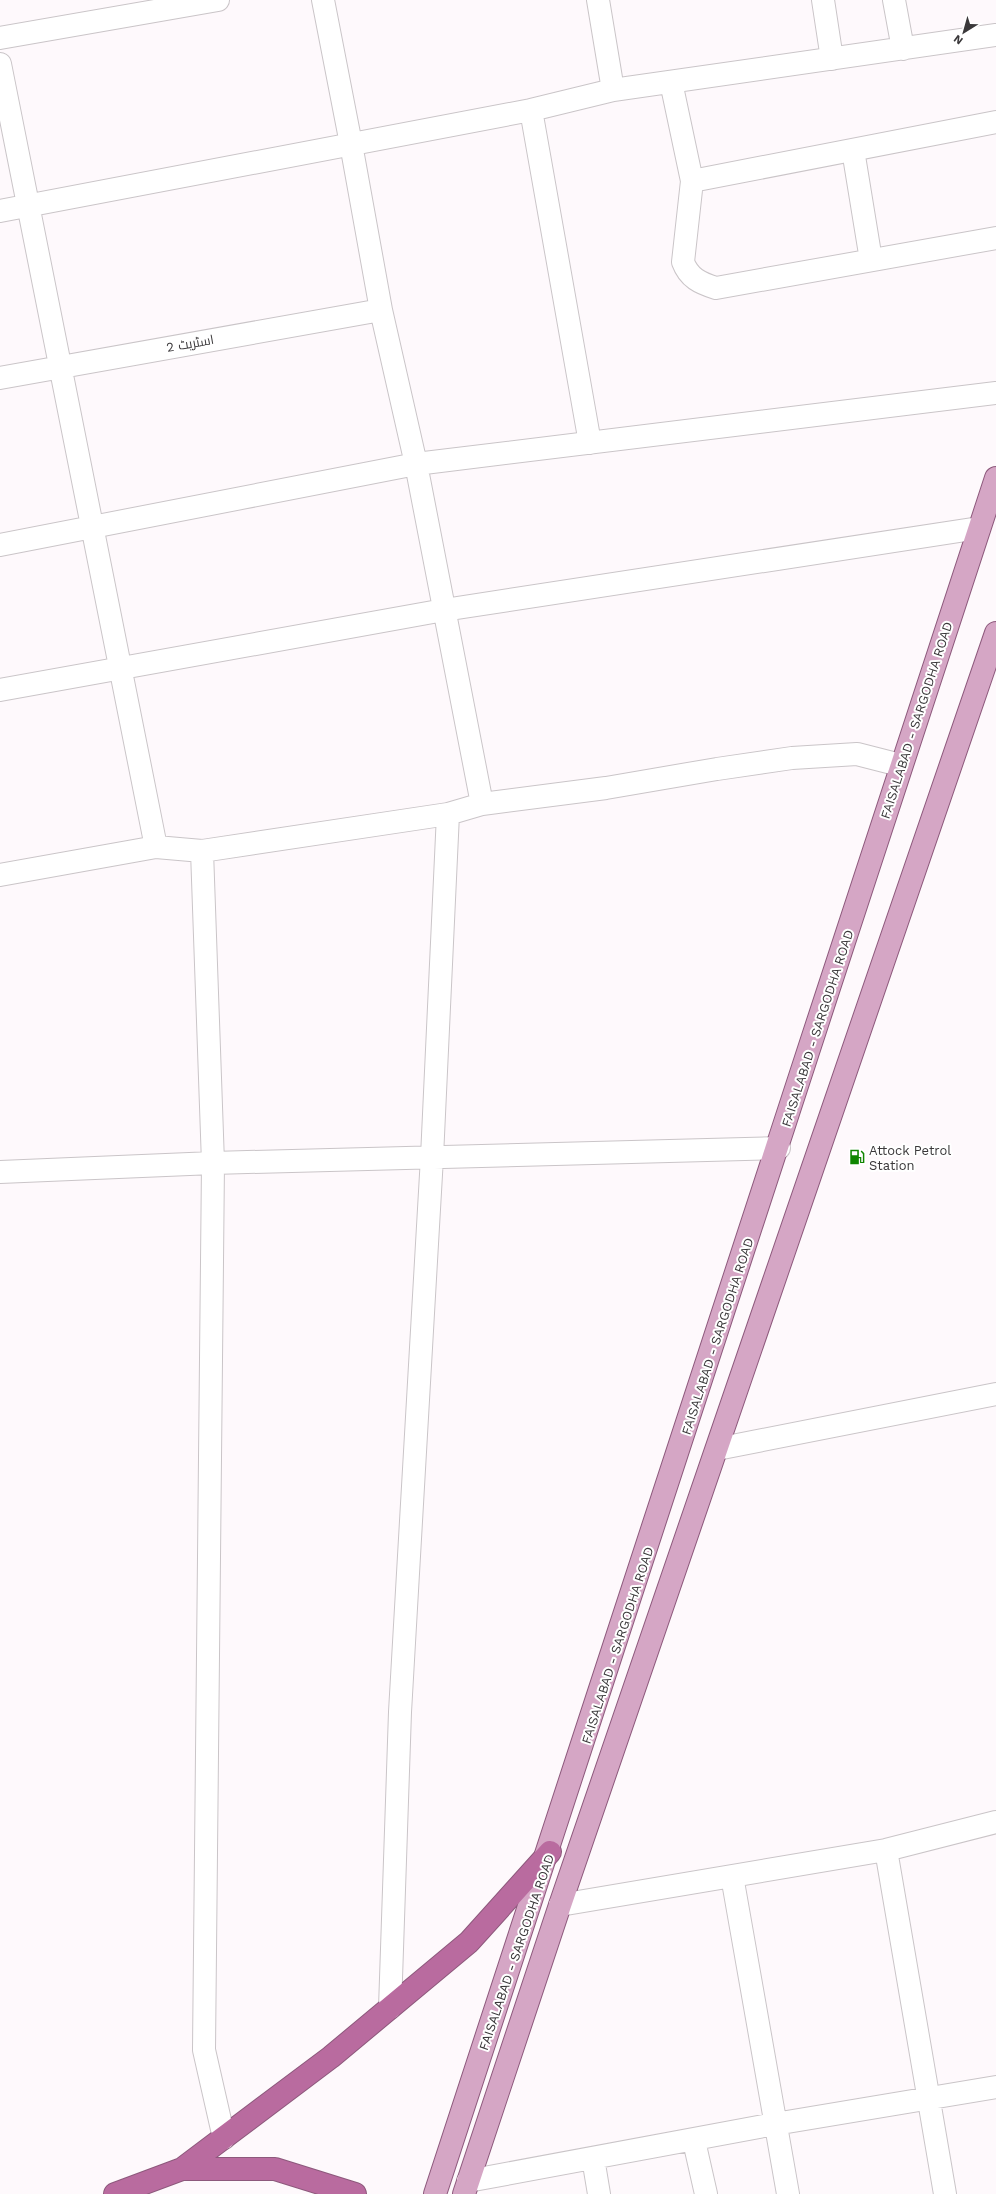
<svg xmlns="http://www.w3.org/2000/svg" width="996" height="2194" viewBox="0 0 996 2194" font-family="'Work Sans',Cairo,sans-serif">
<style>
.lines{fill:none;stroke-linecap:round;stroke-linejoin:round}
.minor-casing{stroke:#cac5c8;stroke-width:24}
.major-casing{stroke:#8d597c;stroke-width:24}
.highway-casing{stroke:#8d597c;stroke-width:24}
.minor{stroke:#fff;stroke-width:22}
.major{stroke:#d5a6c5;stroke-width:22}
.highway{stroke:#b96b9f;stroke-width:22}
.labels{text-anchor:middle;stroke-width:4;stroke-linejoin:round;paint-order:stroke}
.street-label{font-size:13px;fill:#3a383a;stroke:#fff}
.poi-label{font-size:13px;fill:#3a383a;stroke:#fff;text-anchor:start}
</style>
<rect width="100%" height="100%" fill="#fef9fc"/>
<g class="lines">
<defs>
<path id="minor" d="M 323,0 L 351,144 L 381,310 L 416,464 L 482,804
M 598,0 L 613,90 L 996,35
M 823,0 L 832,59
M 894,0 L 903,49
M 0,38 L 218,0
M 0,64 L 156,847
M 671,82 L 692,181 L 683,262 C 689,278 700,283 716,288 L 996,238
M 531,110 L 613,90
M 853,150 L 871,260
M 692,181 L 996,122
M 0,211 L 531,110 L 590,443
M 0,378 L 381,310
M 0,545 L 416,464 L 996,393
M 0,690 L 444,610 L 979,528
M 202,851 L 213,1163 L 204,2050 L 224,2138
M 0,875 L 156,847 L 202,851 L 448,814 L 482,804 L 606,788 L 717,769 L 792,758 L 857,754 L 900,765
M 0,1172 L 213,1163 L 779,1148
M 717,1449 L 996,1394
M 886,1850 L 945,2194
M 732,1876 L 788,2194
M 560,1905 L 886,1850 L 996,1822
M 390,2008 L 400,1712 L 432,1157 L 448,814
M 694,2141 L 706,2194
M 593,2158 L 599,2194
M 468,2181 L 775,2124 L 996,2087"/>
<path id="major" d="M 435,2194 C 627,1623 806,1049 996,478
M 464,2194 L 560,1905 L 996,633"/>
<path id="highway" d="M 182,2169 L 275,2169 L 355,2194
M 115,2194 L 182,2169 L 331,2057 L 469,1942 L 550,1852"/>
</defs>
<!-- minor casing -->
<use href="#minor" class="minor-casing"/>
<!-- major casing -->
<use href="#major" class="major-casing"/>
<!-- highway casing -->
<use href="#highway" class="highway-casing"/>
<!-- minor -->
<use href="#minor" class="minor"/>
<!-- major -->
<use href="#major" class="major"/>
<!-- highway -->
<use href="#highway" class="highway"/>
</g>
<!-- icons -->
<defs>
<symbol id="fuel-bare" viewBox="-9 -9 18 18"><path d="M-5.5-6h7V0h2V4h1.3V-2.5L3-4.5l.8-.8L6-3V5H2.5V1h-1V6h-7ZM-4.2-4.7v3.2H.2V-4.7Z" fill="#0f8500" stroke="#fff" stroke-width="2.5" paint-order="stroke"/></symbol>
</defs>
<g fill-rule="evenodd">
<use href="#fuel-bare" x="846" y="1146" width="22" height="22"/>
</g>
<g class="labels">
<!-- street labels -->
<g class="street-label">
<text transform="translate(190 343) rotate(-10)" y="5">اسٹریٹ 2</text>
<text transform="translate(916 720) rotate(-72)" y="5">FAISALABAD - SARGODHA ROAD</text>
<text transform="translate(817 1028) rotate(-72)" y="5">FAISALABAD - SARGODHA ROAD</text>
<text transform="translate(717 1336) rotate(-72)" y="5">FAISALABAD - SARGODHA ROAD</text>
<text transform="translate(617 1645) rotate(-72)" y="5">FAISALABAD - SARGODHA ROAD</text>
<text transform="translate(516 1952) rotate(-71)" y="5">FAISALABAD - SARGODHA ROAD</text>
</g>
<!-- poi labels -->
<g class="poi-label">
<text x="869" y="1155">Attock Petrol<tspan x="869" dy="15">Station</tspan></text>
</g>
</g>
<!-- north arrow -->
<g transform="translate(964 32) rotate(217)" stroke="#ffffff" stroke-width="3" paint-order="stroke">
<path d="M0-3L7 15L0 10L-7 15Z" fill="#3a383a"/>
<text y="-6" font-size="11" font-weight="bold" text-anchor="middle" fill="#3a383a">N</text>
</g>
</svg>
